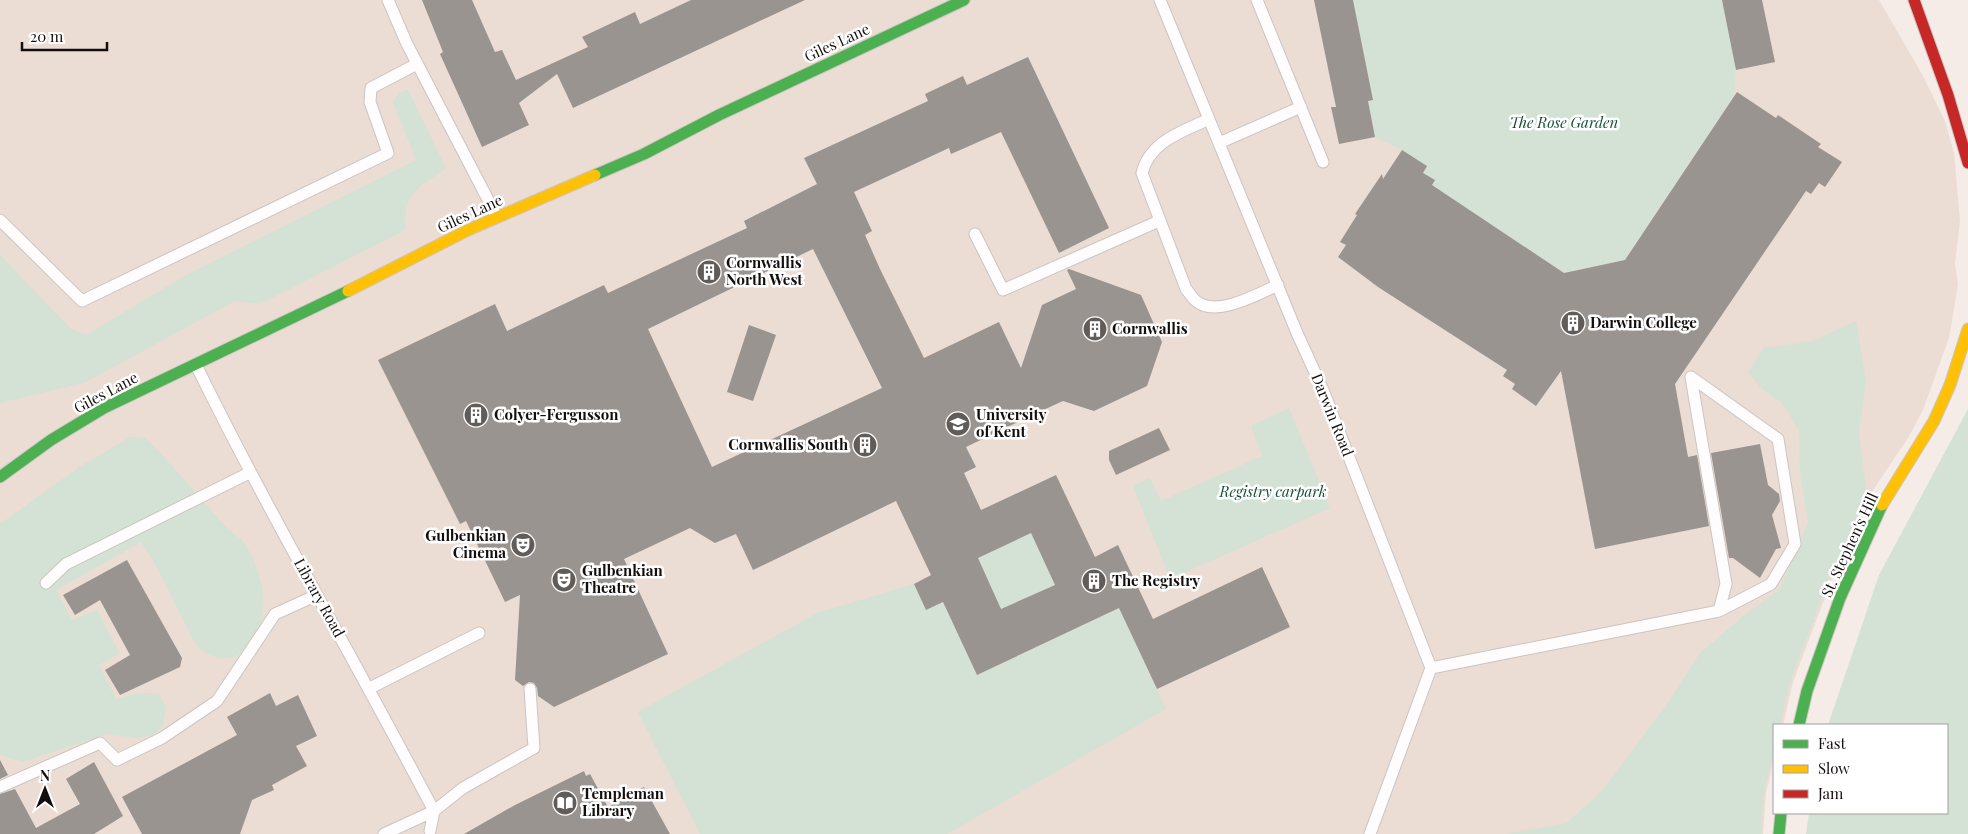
<svg xmlns="http://www.w3.org/2000/svg" width="1968" height="834" viewBox="0 0 1968 834" font-family="'Playfair Display',serif">
<style>
.built{fill:#ebdcd4}
.green{fill:#d3e2d5}
.building{fill:#9a9491;fill-rule:evenodd}
.lines{fill:none;stroke-linecap:round;stroke-linejoin:round}
.lane-casing{stroke:#cbc5c2;stroke-width:13}
.fast-casing{stroke:#cbc5c2;stroke-width:13}
.slow-casing{stroke:#cbc5c2;stroke-width:13}
.jam-casing{stroke:#cbc5c2;stroke-width:13}
.lane{stroke:#fefcfc;stroke-width:11}
.fast{stroke:#4caf50;stroke-width:11}
.slow{stroke:#ffc107;stroke-width:11}
.jam{stroke:#c62828;stroke-width:11}
.labels{text-anchor:middle;stroke-width:5;stroke-linejoin:round;paint-order:stroke}
.street-label{font-size:15px;fill:#130e0c;stroke:#fff}
.park-label{font-size:15px;font-style:italic;fill:#144f36;stroke:#fff}
.poi-label{font-size:15px;font-weight:bold;fill:#130e0c;stroke:#fff;text-anchor:start}
</style>
<rect width="100%" height="100%" fill="#f5ece8"/>
<!-- built -->
<path class="built" d="M 0,0 L 1879,0 L 1922,74 L 1945,121 L 1954,153 L 1960,221 L 1955,264 L 1958,284 L 1949,338 L 1923,410 L 1908,438 L 1869,496 L 1832,579 L 1793,682 L 1783,725 L 1774,725 L 1774,760 L 1766,793 L 1763,834 L 0,834 Z"/>
<!-- green -->
<path class="green" d="M 1353,0 L 1722,0 C 1729,31 1739,63 1734,94 C 1732,103 1726,110 1724,120 L 1720,118 L 1712,129 L 1725,138 L 1705,140 L 1698,151 L 1696,163 L 1691,160 L 1684,171 L 1697,180 L 1689,190 L 1676,182 L 1670,193 L 1673,195 L 1667,205 L 1663,202 L 1655,214 L 1668,223 L 1661,233 L 1648,225 L 1627,256 L 1639,265 L 1637,280 L 1611,263 L 1576,270 L 1558,296 L 1559,269 L 1548,262 L 1544,265 L 1536,260 L 1538,255 L 1528,249 L 1519,262 L 1508,254 L 1516,241 L 1506,234 L 1503,238 L 1494,232 L 1496,227 L 1485,220 L 1476,232 L 1474,213 L 1463,206 L 1452,204 L 1454,199 L 1443,192 L 1434,205 L 1423,173 L 1426,166 L 1402,150 L 1375,137 L 1368,101 L 1373,100 Z
M 408,90 L 446,168 C 417,190 404,190 405,230 L 260,304 L 235,301 L 84,383 L 0,403 L 0,255 L 71,329 L 86,335 L 188,274 L 416,160 L 393,102 L 398,93 Z
M 1856,321 L 1866,380 L 1859,433 L 1867,496 L 1829,579 L 1790,682 L 1780,725 L 1774,725 L 1774,750 L 1764,793 L 1761,834 L 1505,834 L 1567,823 L 1602,791 L 1669,701 L 1700,653 L 1742,617 L 1780,589 L 1808,522 L 1800,473 L 1799,430 L 1782,403 L 1762,389 L 1748,372 L 1764,348 L 1813,341 Z
M 1289,408 L 1330,508 L 1170,579 L 1133,486 L 1150,478 L 1161,501 L 1262,456 L 1251,426 Z
M 1968,409 L 1968,834 L 1806,834 L 1809,813 L 1947,813 L 1947,725 L 1828,725 L 1879,575 Z
M 130,437 L 145,438 C 176,467 199,499 227,528 C 232,533 240,537 244,543 C 266,576 276,630 237,655 C 226,662 210,657 199,648 C 194,643 190,632 186,625 C 172,598 159,567 141,542 L 56,590 L 72,620 L 97,610 L 119,653 L 99,665 L 116,699 C 132,695 144,690 160,695 L 166,707 L 163,725 L 153,735 L 136,738 L 106,734 L 23,762 L 0,755 L 0,524 L 78,468 Z
M 1031,533 L 1055,585 L 1001,609 L 978,558 Z
M 914,584 L 926,610 L 943,602 L 977,675 L 1119,608 L 1166,709 L 947,834 L 700,834 L 638,712 L 817,613 Z"/>
<!-- building -->
<path class="building" d="M 422,0 L 472,0 L 495,52 L 502,50 L 516,80 L 588,47 L 582,37 L 635,12 L 640,24 L 691,0 L 805,0 L 573,108 L 557,74 L 519,103 L 529,125 L 482,147 L 440,54 L 443,52 Z
M 1314,0 L 1353,0 L 1373,100 L 1368,101 L 1375,137 L 1339,144 L 1331,107 L 1336,107 Z
M 1722,0 L 1762,0 L 1775,62 L 1736,70 Z
M 1028,57 L 1109,228 L 1059,253 L 1001,132 L 951,154 L 949,148 L 854,192 L 872,231 L 865,235 L 880,269 L 924,358 L 999,322 L 1021,368 L 1042,305 L 1076,289 L 1067,270 L 1069,269 L 1141,295 L 1162,342 L 1147,386 L 1094,411 L 1063,401 L 1039,412 L 966,447 L 976,467 L 964,473 L 981,510 L 1056,475 L 1095,557 L 1118,545 L 1153,619 L 1262,567 L 1290,627 L 1157,689 L 1119,608 L 977,675 L 943,602 L 926,610 L 914,584 L 931,575 L 896,501 L 753,570 L 736,534 L 715,543 L 690,528 L 624,559 L 668,654 L 554,707 L 538,696 L 537,688 L 534,683 L 529,682 L 523,686 L 515,680 L 520,595 L 505,602 L 466,521 L 460,524 L 378,360 L 495,304 L 507,331 L 604,285 L 608,293 L 747,228 L 744,221 L 817,184 L 804,158 L 928,101 L 925,94 L 963,76 L 967,85 ZM 813,249 L 882,388 L 712,467 L 648,329 ZM 1031,533 L 1055,585 L 1001,609 L 978,558 Z
M 1737,92 L 1776,118 L 1778,115 L 1821,144 L 1818,147 L 1842,162 L 1825,187 L 1819,183 L 1811,194 L 1806,191 L 1675,384 L 1688,457 L 1697,455 L 1709,526 L 1595,549 L 1561,371 L 1536,406 L 1512,389 L 1515,384 L 1503,376 L 1507,370 L 1378,287 L 1338,257 L 1346,245 L 1340,242 L 1357,215 L 1355,214 L 1382,174 L 1383,179 L 1402,150 L 1427,166 L 1423,173 L 1435,180 L 1432,185 L 1564,273 L 1625,260 Z
M 749,325 L 776,335 L 753,401 L 727,392 Z
M 1159,428 L 1170,450 L 1116,475 L 1109,460 L 1109,451 Z
M 1760,444 L 1768,485 L 1779,494 L 1780,501 L 1772,515 L 1781,548 L 1776,549 L 1760,578 L 1733,558 L 1729,558 L 1711,453 Z
M 127,560 L 182,658 L 180,667 L 120,695 L 105,670 L 130,655 L 100,600 L 75,615 L 63,595 Z
M 270,693 L 276,706 L 298,695 L 317,736 L 296,746 L 307,766 L 272,785 L 274,790 L 252,800 L 240,834 L 142,834 L 122,797 L 237,735 L 227,717 Z
M 0,760 L 8,775 L 0,779 Z
M 94,762 L 123,816 L 94,834 L 0,834 L 0,794 L 15,789 L 36,828 L 80,804 L 66,779 Z
M 584,771 L 586,776 L 590,774 L 608,807 L 644,787 L 670,834 L 464,834 L 515,805 Z"/>
<g class="lines">
<defs>
<path id="lane" d="M 388,0 L 407,44 L 497,217
M 1160,0 L 1297,333 L 1323,390 L 1431,668 L 1370,834
M 1257,0 L 1323,162
M 1209,119 C 1182,132 1150,141 1142,173 L 1186,289 C 1189,292 1192,298 1196,301 C 1216,318 1258,294 1278,285
M 1219,143 L 1301,107
M 0,220 L 82,301 L 388,153 L 370,102 L 371,88 L 417,64
M 975,234 L 1003,290 L 1159,221
M 196,365 C 270,516 356,662 434,811 L 430,831
M 46,583 L 66,564 L 249,473
M 1431,668 L 1719,611 L 1771,584 L 1795,544 L 1778,439 L 1691,377 L 1726,584 L 1719,611
M 370,688 L 479,633
M 0,787 L 100,743 L 117,760 L 162,738 L 217,701 L 275,614 L 317,595
M 384,834 L 434,811 L 463,788 L 534,748 L 530,689"/>
<path id="fast" d="M 595,175 L 644,154 L 719,115 L 964,0
M 0,477 L 51,440 L 104,408 L 348,291
M 1799,725 L 1807,691 L 1840,598 L 1882,505
M 1779,834 L 1781,813"/>
<path id="slow" d="M 348,291 L 468,230 L 595,175
M 1882,505 L 1934,421 L 1950,385 L 1968,329"/>
<path id="jam" d="M 1914,0 L 1948,95 L 1968,163"/>
</defs>
<!-- lane casing -->
<use href="#lane" class="lane-casing"/>
<!-- fast casing -->
<use href="#fast" class="fast-casing"/>
<!-- slow casing -->
<use href="#slow" class="slow-casing"/>
<!-- jam casing -->
<use href="#jam" class="jam-casing"/>
<!-- lane -->
<use href="#lane" class="lane"/>
<!-- fast -->
<use href="#fast" class="fast"/>
<!-- slow -->
<use href="#slow" class="slow"/>
<!-- jam -->
<use href="#jam" class="jam"/>
</g>
<!-- icons -->
<defs>
<symbol id="building-disc" viewBox="-11 -11 22 22"><circle r="9.5" fill="#625c59" stroke="#fff"/><path d="M-4-6H4V6H1V3H-1V6H-4ZM-2.5-4.3h1.7v1.8h-1.7ZM.8-4.3h1.7v1.8H.8ZM-2.5-1h1.7V.8h-1.7ZM.8-1h1.7V.8H.8Z" fill="#fff"/></symbol>
<symbol id="university-disc" viewBox="-11 -11 22 22"><circle r="9.5" fill="#625c59" stroke="#fff"/><path d="M0-5L7-2L0 1L-7-2ZM-4 1L0 2.5L4 1V4Q0 6-4 4Z" fill="#fff"/></symbol>
<symbol id="theatre-disc" viewBox="-11 -11 22 22"><circle r="9.5" fill="#625c59" stroke="#fff"/><path d="M-5-5.5Q0-4 5-5.5V0Q5 5 0 6Q-5 5-5 0ZM-3.3-2.5H-1v1.5H-3.3ZM1-2.5H3.3v1.5H1ZM-2.8 1Q0 5.5 2.8 1Z" fill="#fff"/></symbol>
<symbol id="library-disc" viewBox="-11 -11 22 22"><circle r="9.5" fill="#625c59" stroke="#fff"/><path d="M-6-4Q-3-5.5-.7-3.5V5Q-3 3-6 4ZM6-4Q3-5.5 .7-3.5V5Q3 3 6 4Z" fill="#fff"/></symbol>
</defs>
<g fill-rule="evenodd">
<use href="#building-disc" x="695" y="258" width="28" height="28"/>
<use href="#building-disc" x="1559" y="309" width="28" height="28"/>
<use href="#building-disc" x="1081" y="315" width="28" height="28"/>
<use href="#building-disc" x="462" y="401" width="28" height="28"/>
<use href="#university-disc" x="944" y="410" width="28" height="28"/>
<use href="#building-disc" x="851" y="431" width="28" height="28"/>
<use href="#theatre-disc" x="509" y="531" width="28" height="28"/>
<use href="#theatre-disc" x="550" y="566" width="28" height="28"/>
<use href="#building-disc" x="1080" y="567" width="28" height="28"/>
<use href="#library-disc" x="551" y="789" width="28" height="28"/>
</g>
<g class="labels">
<!-- street labels -->
<g class="street-label">
<text transform="translate(837 43) rotate(-25)" y="5">Giles Lane</text>
<text transform="translate(470 214) rotate(-25)" y="5">Giles Lane</text>
<text transform="translate(106 393) rotate(-28)" y="5">Giles Lane</text>
<text transform="translate(1332 415) rotate(68)" y="5">Darwin Road</text>
<text transform="translate(1850 545) rotate(-65)" y="5">St. Stephen's Hill</text>
<text transform="translate(319 598) rotate(61)" y="5">Library Road</text>
</g>
<!-- park labels -->
<g class="park-label">
<text x="1564" y="128">The Rose Garden</text>
<text x="1273" y="497">Registry carpark</text>
</g>
<!-- poi labels -->
<g class="poi-label">
<text x="726" y="268">Cornwallis<tspan x="726" dy="17">North West</tspan></text>
<text x="1590" y="328">Darwin College</text>
<text x="1112" y="334">Cornwallis</text>
<text x="494" y="420">Colyer-Fergusson</text>
<text x="976" y="420">University<tspan x="976" dy="17">of Kent</tspan></text>
<text x="848" y="450" text-anchor="end">Cornwallis South</text>
<text x="506" y="541" text-anchor="end">Gulbenkian<tspan x="506" dy="17">Cinema</tspan></text>
<text x="582" y="576">Gulbenkian<tspan x="582" dy="17">Theatre</tspan></text>
<text x="1112" y="586">The Registry</text>
<text x="582" y="799">Templeman<tspan x="582" dy="17">Library</tspan></text>
</g>
</g>
<!-- legend -->
<rect x="1773" y="724" width="175" height="90" fill="#ffffff" stroke="#a19f9e"/>
<rect x="1783" y="740" width="25" height="8" fill="#4caf50" stroke="#a19f9e"/>
<text x="1818" y="749" font-size="15" fill="#130e0c">Fast</text>
<rect x="1783" y="765" width="25" height="8" fill="#ffc107" stroke="#a19f9e"/>
<text x="1818" y="774" font-size="15" fill="#130e0c">Slow</text>
<rect x="1783" y="790" width="25" height="8" fill="#c62828" stroke="#a19f9e"/>
<text x="1818" y="799" font-size="15" fill="#130e0c">Jam</text>
<!-- north arrow -->
<g transform="translate(45 789)" stroke="#ffffff" stroke-width="4" paint-order="stroke">
<path d="M0-4L9 19L0 12L-9 19Z" fill="#130e0c"/>
<text y="-8" font-size="14" font-weight="bold" text-anchor="middle" fill="#130e0c">N</text>
</g>
<!-- scale -->
<path d="M22 42v8h85v-8" fill="none" stroke="#130e0c" stroke-width="2.5"/>
<text x="30" y="42" font-size="15" fill="#130e0c" stroke="#ffffff" stroke-width="4" paint-order="stroke">20 m</text>
</svg>
